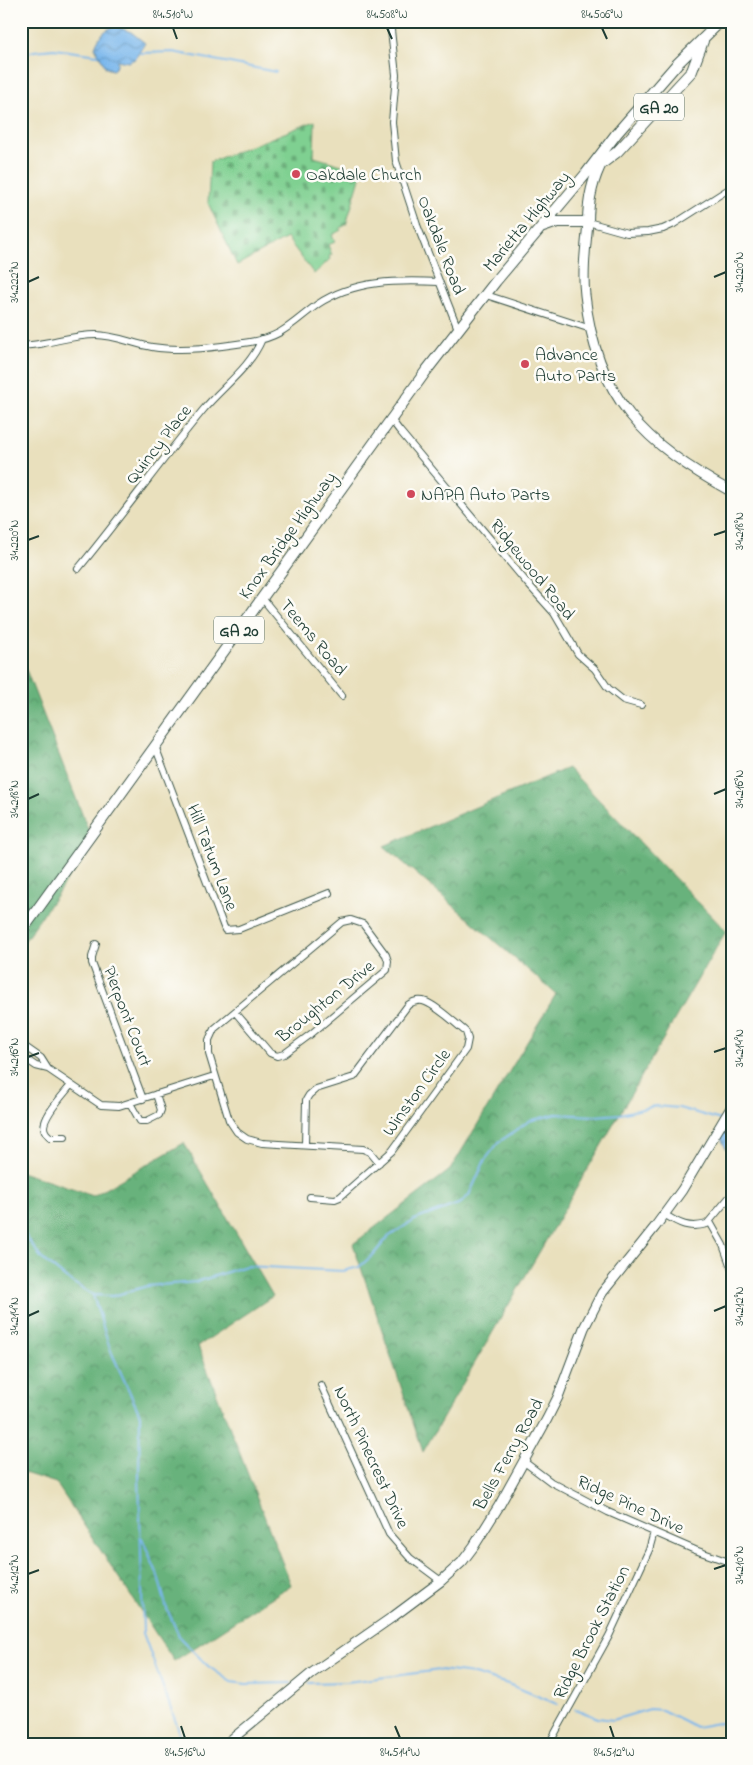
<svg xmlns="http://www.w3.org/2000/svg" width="753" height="1765" viewBox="0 0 753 1765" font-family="'Indie Flower',sans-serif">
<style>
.forest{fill:url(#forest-crowns);stroke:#437858}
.cemetery{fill:url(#cemetery-stones);stroke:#4f8662}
.water{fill:url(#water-waves);stroke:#4c7a90}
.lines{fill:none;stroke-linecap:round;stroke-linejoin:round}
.stream{stroke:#7ab7ec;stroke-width:2}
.minor-casing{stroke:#3d5549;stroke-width:8}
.secondary-casing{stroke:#3d5549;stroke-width:11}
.primary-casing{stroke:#3d5549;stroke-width:12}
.minor{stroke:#fff;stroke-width:6}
.secondary{stroke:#fff;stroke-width:9}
.primary{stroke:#fff;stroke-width:10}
.ticks{fill:none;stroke:#1f3d34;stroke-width:2}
.poi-dot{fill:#d1495b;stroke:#fdfcf7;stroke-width:2}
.labels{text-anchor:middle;stroke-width:5;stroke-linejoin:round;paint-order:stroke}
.shield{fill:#fdfcf7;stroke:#62766e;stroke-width:1}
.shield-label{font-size:16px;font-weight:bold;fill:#1f3d34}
.poi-label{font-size:18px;fill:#1f3d34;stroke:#fdfcf7;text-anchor:start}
.street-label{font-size:18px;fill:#1f3d34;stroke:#fdfcf7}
.neatline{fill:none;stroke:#1f3d34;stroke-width:2}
.ticks-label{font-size:12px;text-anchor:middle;fill:#1f3d34}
</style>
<defs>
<pattern id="forest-crowns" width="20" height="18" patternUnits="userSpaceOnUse" patternTransform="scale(1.25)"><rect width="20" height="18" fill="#67b27b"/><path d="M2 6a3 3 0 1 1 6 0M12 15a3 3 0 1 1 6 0" fill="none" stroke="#549266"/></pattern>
<pattern id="cemetery-stones" width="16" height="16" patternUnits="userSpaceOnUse" patternTransform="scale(1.25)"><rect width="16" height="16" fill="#7fd091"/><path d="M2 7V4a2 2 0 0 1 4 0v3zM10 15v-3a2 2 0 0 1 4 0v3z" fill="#67aa77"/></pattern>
<pattern id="water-waves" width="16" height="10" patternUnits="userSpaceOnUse" patternTransform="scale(1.25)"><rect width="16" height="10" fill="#7ab7ec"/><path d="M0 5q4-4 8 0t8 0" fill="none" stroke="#6396c0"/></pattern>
</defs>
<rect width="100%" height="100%" fill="#fdfcf7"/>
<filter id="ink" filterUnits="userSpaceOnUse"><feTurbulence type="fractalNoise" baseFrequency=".02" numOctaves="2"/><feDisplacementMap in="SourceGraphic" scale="10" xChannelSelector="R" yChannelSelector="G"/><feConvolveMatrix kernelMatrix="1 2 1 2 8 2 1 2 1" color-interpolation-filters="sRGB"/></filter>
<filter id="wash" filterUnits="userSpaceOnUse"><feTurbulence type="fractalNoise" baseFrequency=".0096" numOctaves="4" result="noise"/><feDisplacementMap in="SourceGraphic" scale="20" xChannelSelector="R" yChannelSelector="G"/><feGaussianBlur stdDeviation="1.12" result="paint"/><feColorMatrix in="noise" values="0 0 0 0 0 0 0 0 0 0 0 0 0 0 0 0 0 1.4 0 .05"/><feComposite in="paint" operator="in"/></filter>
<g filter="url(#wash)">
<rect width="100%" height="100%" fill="#e9e0bd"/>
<!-- forest -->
<path class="forest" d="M 21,657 L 93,842 L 21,946 Z
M 568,768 L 726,931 L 423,1452 L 353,1244 L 450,1170 L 556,994 L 384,846 Z
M 184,1143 L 273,1296 L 198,1346 L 291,1585 L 174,1661 L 56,1483 L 21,1472 L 21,1172 L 93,1196 Z"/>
<!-- cemetery -->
<path class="cemetery" d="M 315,121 L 314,157 L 362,171 L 346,225 L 340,228 L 341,230 L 332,235 L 335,242 L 328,245 L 332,255 L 329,256 L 330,259 L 314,274 L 287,238 L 237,265 L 208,203 L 210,162 Z"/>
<!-- water -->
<path class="water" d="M 115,26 L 131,32 L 145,43 L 135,59 L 128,62 L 117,60 L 117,66 L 113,70 L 106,68 L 95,47 C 99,36 104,30 115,26 Z
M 732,1114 L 732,1153 L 726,1149 L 719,1134 Z"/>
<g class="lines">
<!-- stream -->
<path class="stream" d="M 140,53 L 173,52 L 276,72
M 21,55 L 34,51 L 54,49 L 98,55
M 21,1214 L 25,1235 L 41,1258 L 67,1279 L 93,1295 L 113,1296 L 147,1286 L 196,1282 L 246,1266 L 343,1271 L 359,1267 L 373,1255 L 388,1237 L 414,1220 L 461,1203 L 469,1195 L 485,1160 L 499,1142 L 529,1121 L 556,1114 L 595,1116 L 620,1114 L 655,1106 L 679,1108 L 721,1120
M 21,1238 L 25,1235
M 93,1295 L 110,1349 L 140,1415 L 139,1475 L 143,1633 L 178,1728 L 180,1744
M 142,1538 L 157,1573 L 167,1609 L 180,1638 L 208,1666 L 231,1682 L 246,1684 L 291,1683
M 309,1683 L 347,1682 L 440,1670 L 474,1674 L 508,1684 L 557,1704
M 575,1709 L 598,1718 L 613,1720 L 650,1709 L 662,1710 L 696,1727 L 718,1723 L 732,1724"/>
</g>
</g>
<g filter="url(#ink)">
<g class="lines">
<defs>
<path id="minor" d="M 390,21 L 396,75 L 392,122 L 396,161 L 417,225 L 458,329
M 588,222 L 627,233 L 648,232 L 663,229 L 674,224 L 732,187
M 486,295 L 591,329
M 21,346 C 29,345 36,345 44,343 C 61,340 78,335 96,335 C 115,335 133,344 152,347 C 183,352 218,347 250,342 C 283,337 293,322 318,304 C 354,280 398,280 439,282
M 390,418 L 399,430 L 527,583 L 554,613 L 578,654 L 595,669 L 608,688 L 623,700 L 641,705
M 78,569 C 121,517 160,462 203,410 C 223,386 250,368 262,339
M 262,598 L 342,696
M 155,746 L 225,930 L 239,929 L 329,893
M 96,944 L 92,957 L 92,963 L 143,1099
M 235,1012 L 270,1053 L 277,1056 L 284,1054 L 311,1034 L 387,970 L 388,961 L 386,955 L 363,924 L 351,920 L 342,922 L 214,1029 L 209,1040 L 209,1054 L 229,1120 L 237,1132 L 247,1139 L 262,1143 L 363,1149 L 370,1152 L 379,1163
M 21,1044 L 41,1058 L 48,1069 L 101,1105 L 119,1106 L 214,1076
M 21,1056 L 36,1066 L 48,1069
M 130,1103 L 140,1121 L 147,1121 L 159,1115 L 161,1110 L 156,1094
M 65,1137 L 50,1137 C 48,1135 46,1134 45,1131 C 39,1120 64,1094 71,1085
M 305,1145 L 306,1100 L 309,1095 L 316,1089 L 354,1077 L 408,1005 C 412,1002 417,1000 423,1001 C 435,1004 455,1023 466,1032 L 468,1039 L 466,1049 L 392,1151 L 340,1197 L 335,1199 L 310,1197
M 664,1214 C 679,1224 689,1229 707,1224 L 732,1194
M 710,1222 L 723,1245 L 732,1270
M 321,1385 L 389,1534 L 410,1558 L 441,1581
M 523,1461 L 551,1482 L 608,1512 L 695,1550 L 732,1563
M 549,1744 L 609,1636 L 649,1550 L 654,1532"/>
<path id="secondary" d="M 588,222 C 586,246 582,271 585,295 C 596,398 644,444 732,492
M 226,1744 L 312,1673 L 394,1616 L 441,1581 L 462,1562 L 474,1546 L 499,1506 L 547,1419 L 558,1397 L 584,1328 L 602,1293 L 655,1227 L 682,1190 L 732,1106"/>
<path id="primary" d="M 600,165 L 617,152 L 692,71 L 703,41
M 543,227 L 557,222 L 588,222 C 588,200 592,180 603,160
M 21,932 L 426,371 L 496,281 L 585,175 L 617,133 L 677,64 L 721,21"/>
</defs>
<!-- minor casing -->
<use href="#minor" class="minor-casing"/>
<!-- secondary casing -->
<use href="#secondary" class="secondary-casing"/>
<!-- primary casing -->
<use href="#primary" class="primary-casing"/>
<!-- minor -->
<use href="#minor" class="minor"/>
<!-- secondary -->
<use href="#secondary" class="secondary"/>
<!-- primary -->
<use href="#primary" class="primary"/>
</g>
</g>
<!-- ticks -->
<path class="ticks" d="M 173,28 L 177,39M 387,28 L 392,39M 602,28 L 607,39M 714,277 L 726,272M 28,282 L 39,277M 714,535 L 726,531M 28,540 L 39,536M 714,794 L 726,789M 28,799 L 39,794M 714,1052 L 726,1048M 28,1057 L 39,1053M 714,1311 L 726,1306M 28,1316 L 39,1311M 714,1569 L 726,1565M 28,1574 L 39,1570M 181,1726 L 185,1738M 395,1726 L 400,1738M 610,1726 L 614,1738"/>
<!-- markers -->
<g class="poi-dot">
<circle cx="296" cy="174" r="5"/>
<circle cx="525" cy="364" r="5"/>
<circle cx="411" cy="494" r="5"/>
</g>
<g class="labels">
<!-- shield labels -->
<g class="shield">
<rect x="634" y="93.5" width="50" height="27" rx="4"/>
<rect x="214" y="616.5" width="50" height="27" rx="4"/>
</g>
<g class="shield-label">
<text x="659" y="113">GA 20</text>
<text x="239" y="636">GA 20</text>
</g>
<!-- poi labels -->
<g class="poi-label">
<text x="306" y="180">Oakdale Church</text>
<text x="535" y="360">Advance<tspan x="535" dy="21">Auto Parts</tspan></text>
<text x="421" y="500">NAPA Auto Parts</text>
</g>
<!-- street labels -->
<g class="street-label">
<text transform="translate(526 221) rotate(-50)" y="6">Marietta Highway</text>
<text transform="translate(442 245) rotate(69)" y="6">Oakdale Road</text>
<text transform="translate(158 444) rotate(-52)" y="6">Quincy Place</text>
<text transform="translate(287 535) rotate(-54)" y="6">Knox Bridge Highway</text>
<text transform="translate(533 569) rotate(51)" y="6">Ridgewood Road</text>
<text transform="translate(314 637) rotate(50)" y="6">Teems Road</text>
<text transform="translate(213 857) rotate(69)" y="6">Hill Tatum Lane</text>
<text transform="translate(325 1001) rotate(-39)" y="6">Broughton Drive</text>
<text transform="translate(128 1016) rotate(69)" y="6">Pierpont Court</text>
<text transform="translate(416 1092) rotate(-54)" y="6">Winston Circle</text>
<text transform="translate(508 1454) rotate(-61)" y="6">Bells Ferry Road</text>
<text transform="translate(372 1457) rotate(65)" y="6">North Pinecrest Drive</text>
<text transform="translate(631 1504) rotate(25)" y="6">Ridge Pine Drive</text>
<text transform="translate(591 1632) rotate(-63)" y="6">Ridge Brook Station</text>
</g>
</g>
<!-- margin -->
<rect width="753" height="1765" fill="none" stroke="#fdfcf7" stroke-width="55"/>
<rect x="28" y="28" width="698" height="1710" class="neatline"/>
<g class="ticks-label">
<text x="173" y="18">84.510°W</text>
<text x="387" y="18">84.508°W</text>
<text x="602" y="18">84.506°W</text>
<text transform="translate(739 272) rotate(-90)" y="4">34.220°N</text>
<text transform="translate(14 282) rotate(-90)" y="4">34.222°N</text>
<text transform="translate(739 531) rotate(-90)" y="4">34.218°N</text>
<text transform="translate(14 540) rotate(-90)" y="4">34.220°N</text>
<text transform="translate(739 789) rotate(-90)" y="4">34.216°N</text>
<text transform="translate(14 799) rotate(-90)" y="4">34.218°N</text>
<text transform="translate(739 1048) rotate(-90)" y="4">34.214°N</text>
<text transform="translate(14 1057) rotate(-90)" y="4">34.216°N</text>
<text transform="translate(739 1306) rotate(-90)" y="4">34.212°N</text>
<text transform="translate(14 1316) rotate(-90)" y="4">34.214°N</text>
<text transform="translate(739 1565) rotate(-90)" y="4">34.210°N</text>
<text transform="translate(14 1574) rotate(-90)" y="4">34.212°N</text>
<text x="185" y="1756">84.516°W</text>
<text x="400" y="1756">84.514°W</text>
<text x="614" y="1756">84.512°W</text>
</g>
</svg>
